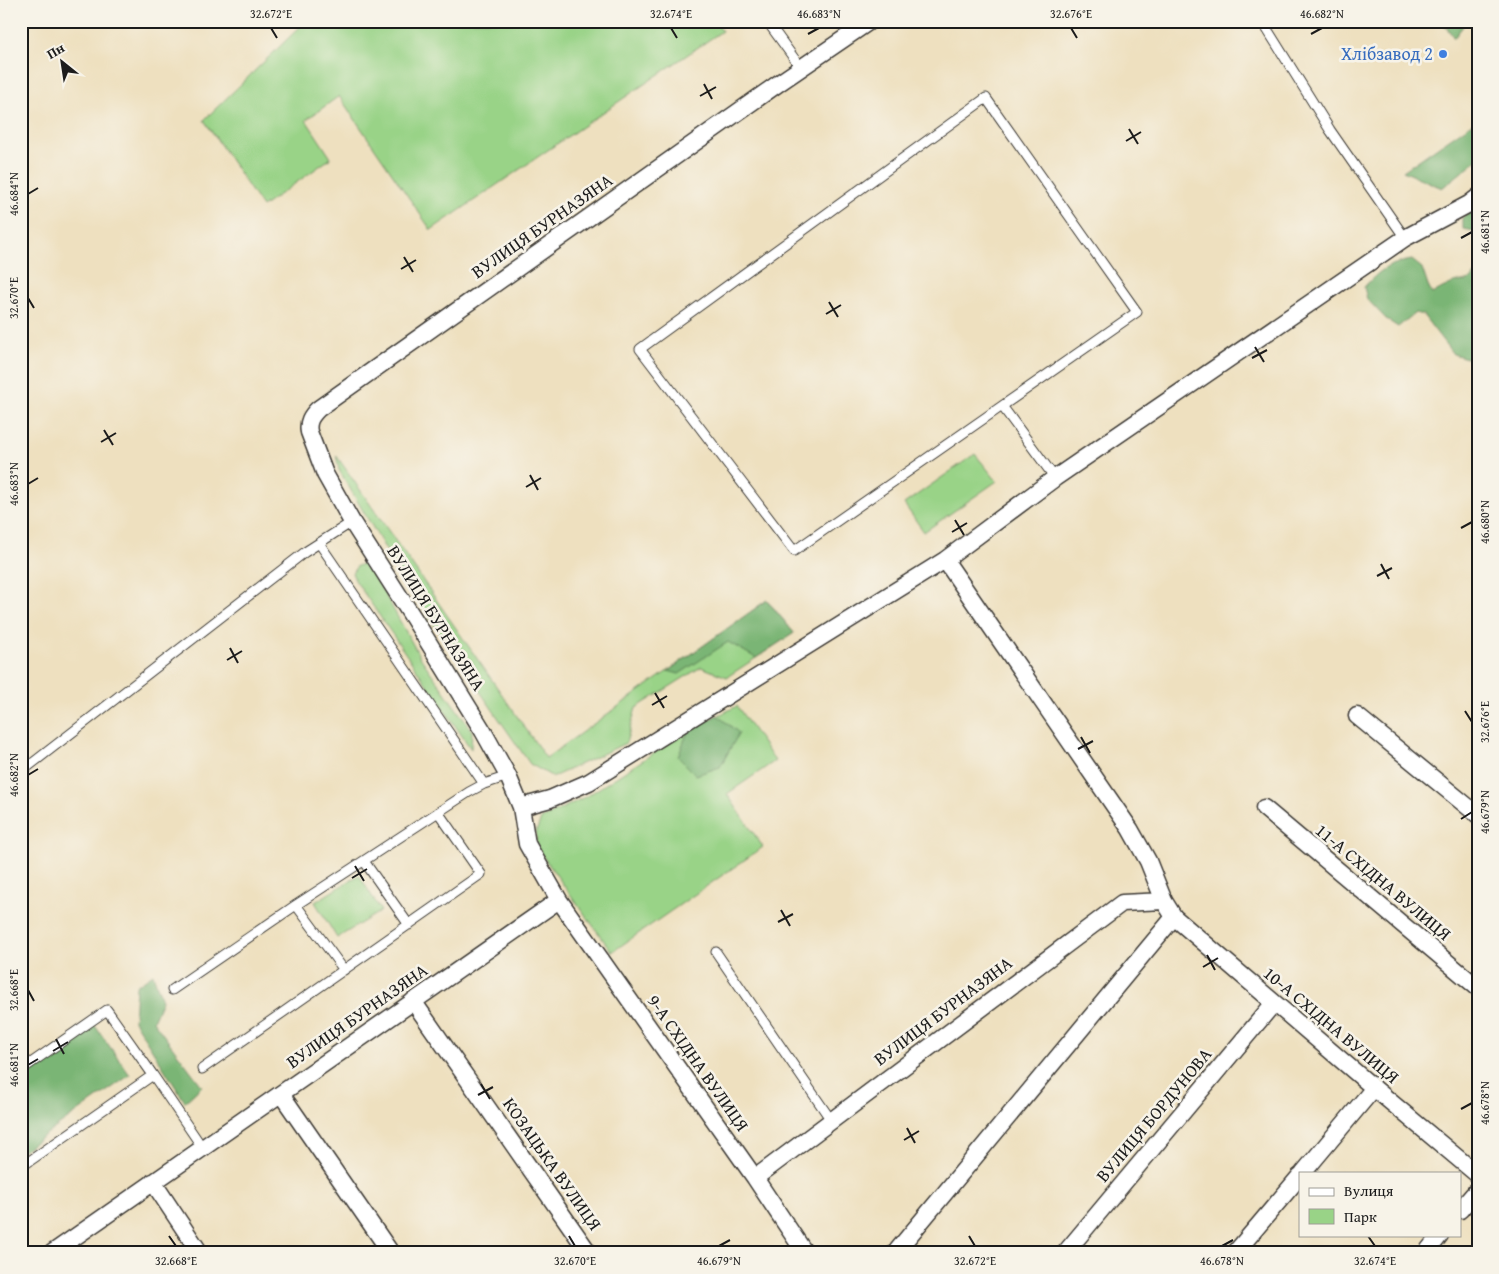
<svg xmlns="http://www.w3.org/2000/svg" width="1499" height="1274" viewBox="0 0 1499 1274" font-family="'Gentium Book Plus',serif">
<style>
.green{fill:#99d387;stroke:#5a7852}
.forest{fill:#7ab574;stroke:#4b6848}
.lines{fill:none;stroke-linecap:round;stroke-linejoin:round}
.lane-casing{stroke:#3c3934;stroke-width:11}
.street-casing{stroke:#3c3934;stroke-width:19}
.lane{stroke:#fff;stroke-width:9}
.street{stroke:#fff;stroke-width:16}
.ticks{fill:none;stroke:#1c1c1c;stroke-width:2}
.shop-dot{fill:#3f7fe0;stroke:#f7f3e8;stroke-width:2}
.labels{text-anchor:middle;stroke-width:5;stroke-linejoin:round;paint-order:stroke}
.shop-label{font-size:18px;fill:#366cbe;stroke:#f7f3e8;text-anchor:end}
.street-label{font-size:18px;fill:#1c1c1c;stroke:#f7f3e8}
.neatline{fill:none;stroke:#1c1c1c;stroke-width:2}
.ticks-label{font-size:12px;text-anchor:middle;fill:#1c1c1c}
</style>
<rect width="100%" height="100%" fill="#f7f3e8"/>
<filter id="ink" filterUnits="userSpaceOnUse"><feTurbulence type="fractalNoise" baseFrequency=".02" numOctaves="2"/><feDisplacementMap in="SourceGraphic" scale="10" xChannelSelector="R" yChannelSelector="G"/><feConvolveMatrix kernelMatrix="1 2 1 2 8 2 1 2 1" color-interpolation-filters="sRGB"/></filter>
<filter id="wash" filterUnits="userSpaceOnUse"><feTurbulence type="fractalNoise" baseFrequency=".0096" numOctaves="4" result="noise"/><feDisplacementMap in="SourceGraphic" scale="20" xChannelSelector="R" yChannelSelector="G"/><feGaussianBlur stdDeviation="1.12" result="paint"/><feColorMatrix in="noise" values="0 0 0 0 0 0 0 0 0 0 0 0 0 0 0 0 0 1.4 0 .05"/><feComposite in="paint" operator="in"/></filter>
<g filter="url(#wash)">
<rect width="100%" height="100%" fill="#eee0bf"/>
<!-- green -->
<path class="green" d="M 306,21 L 715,21 L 722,31 L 431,230 L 339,96 L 306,120 L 331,158 L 262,207 L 204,120 Z
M 975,454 L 997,481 L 924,532 L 904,504 Z
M 336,455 L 546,758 L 767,600 L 794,633 L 727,677 L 701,667 L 636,708 L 626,743 L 553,777 L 530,764 L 406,584 L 339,470 Z
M 367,562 L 420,657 L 472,731 L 471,749 L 355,580 L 352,573 L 357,566 Z
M 737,706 L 775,761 L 727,794 L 763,847 L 612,952 L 536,847 L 536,832 L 541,819 L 587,796 L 688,731 Z
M 359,875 L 381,911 L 337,938 L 315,902 Z"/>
<!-- forest -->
<path class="forest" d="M 1442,21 L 1464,21 L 1463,26 L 1454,38 Z
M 1478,119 L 1478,159 L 1442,188 L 1403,171 Z
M 1478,207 L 1478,226 L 1475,231 L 1463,229 L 1463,217 Z
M 1412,260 L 1422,268 L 1428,286 L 1432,294 C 1438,290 1444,287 1451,284 C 1464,279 1469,286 1478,270 L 1478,356 L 1470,359 L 1453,354 L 1423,315 L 1415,313 L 1398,327 L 1387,320 L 1367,299 L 1364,287 C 1380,270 1388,264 1412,260 Z
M 767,600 L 794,633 L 756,658 L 728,642 L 679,674 L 668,671 Z
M 717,715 L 739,733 L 720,767 L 696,775 L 678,757 L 688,731 Z
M 153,974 L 162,1000 L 153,1021 L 202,1086 L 185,1102 L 134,1021 L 136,986 Z
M 93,1023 L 130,1075 L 21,1152 L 21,1074 Z"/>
</g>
<g filter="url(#ink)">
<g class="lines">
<defs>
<path id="lane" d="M 767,21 L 801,68
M 1262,21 L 1330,130 L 1405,238
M 1002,406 L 794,551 L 640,349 L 986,98 L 1137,312 L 1002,406 L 1055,478
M 319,543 L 484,784 L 508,776
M 21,772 L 305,552 L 352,522
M 364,861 L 409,925
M 296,905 L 344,970
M 716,952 L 831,1120
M 172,990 L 296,905 L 469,792 L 484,784
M 202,1069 L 481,874 L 438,812
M 21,1070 L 107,1010 L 153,1075
M 21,1167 L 153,1075 L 202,1147"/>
<path id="street" d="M 945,560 L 1130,829 L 1148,861 L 1164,901 L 1174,917 L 1374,1088 L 1478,1175
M 1357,716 L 1478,815
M 521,807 L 550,799 L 589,782 L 945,560 L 1055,478 L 1405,238 L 1469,204 L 1478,197
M 1264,808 L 1478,988
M 559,900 L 755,1178 L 805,1253
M 413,1001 L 589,1253
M 281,1094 L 391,1253
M 1303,1173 L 1374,1088
M 755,1178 L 1122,903 L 1164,901
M 153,1182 L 200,1253
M 1460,1210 L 1478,1189
M 52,1253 L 559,900 L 527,844 L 521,807 L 508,776 L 483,731 L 414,619 L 352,522 L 325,474 L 309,432 C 307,422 311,416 318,409 L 779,83 L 870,21
M 895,1253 L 1174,917
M 1065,1253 L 1274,1003
M 1235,1253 L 1300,1176
M 1426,1253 L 1440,1235"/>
</defs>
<!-- lane casing -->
<use href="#lane" class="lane-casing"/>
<!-- street casing -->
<use href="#street" class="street-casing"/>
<!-- lane -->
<use href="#lane" class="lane"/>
<!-- street -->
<use href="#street" class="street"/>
</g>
</g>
<!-- ticks -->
<path class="ticks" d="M 271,28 L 277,38M 671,28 L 677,38M 1071,28 L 1077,38M 808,34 L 819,28M 1311,34 L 1322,28M 704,84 L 712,99M 700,96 L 716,87M 1129,129 L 1138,144M 1126,141 L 1141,132M 28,194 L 38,188M 1461,238 L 1472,232M 404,257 L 413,272M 401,269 L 416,260M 28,298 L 34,308M 829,302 L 838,317M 826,314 L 841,305M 1255,347 L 1264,362M 1252,358 L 1267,350M 104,430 L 113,445M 101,442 L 116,433M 530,475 L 538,490M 28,484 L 38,478M 526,487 L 541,478M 955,520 L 964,535M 1461,528 L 1472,522M 952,532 L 967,523M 1381,564 L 1389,579M 1377,576 L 1392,568M 230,648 L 238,663M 227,660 L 242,651M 655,693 L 664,708M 652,705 L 667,696M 1465,711 L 1472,722M 1081,737 L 1090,753M 1078,749 L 1093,741M 28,775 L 38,769M 1461,819 L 1472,812M 355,866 L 364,881M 352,878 L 367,869M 781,910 L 790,926M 778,922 L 793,914M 1207,955 L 1215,970M 1203,967 L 1218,958M 28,990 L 34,1001M 56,1039 L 64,1054M 53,1051 L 68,1042M 28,1065 L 38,1059M 481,1084 L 490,1099M 478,1095 L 493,1087M 1461,1109 L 1472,1103M 907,1128 L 915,1143M 904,1140 L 919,1131M 169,1236 L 176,1246M 569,1236 L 575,1246M 969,1236 L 975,1246M 1368,1236 L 1375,1246M 719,1246 L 730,1240M 1222,1246 L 1233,1240"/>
<!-- markers -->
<circle class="shop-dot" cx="1443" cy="54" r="5"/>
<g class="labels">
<!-- shop labels -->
<g class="shop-label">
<text x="1433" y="60">Хлібзавод 2</text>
</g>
<!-- street labels -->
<g class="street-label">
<text transform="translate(542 226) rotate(-35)" y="6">ВУЛИЦЯ БУРНАЗЯНА</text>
<text transform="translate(436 618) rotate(58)" y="6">ВУЛИЦЯ БУРНАЗЯНА</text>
<text transform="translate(1383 882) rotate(40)" y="6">11-А СХІДНА ВУЛИЦЯ</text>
<text transform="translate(943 1011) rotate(-37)" y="6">ВУЛИЦЯ БУРНАЗЯНА</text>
<text transform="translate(357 1016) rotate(-35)" y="6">ВУЛИЦЯ БУРНАЗЯНА</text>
<text transform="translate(1331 1025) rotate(40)" y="6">10-А СХІДНА ВУЛИЦЯ</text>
<text transform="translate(698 1063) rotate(55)" y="6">9-А СХІДНА ВУЛИЦЯ</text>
<text transform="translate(1154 1115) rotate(-50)" y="6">ВУЛИЦЯ БОРДУНОВА</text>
<text transform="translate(552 1164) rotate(55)" y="6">КОЗАЦЬКА ВУЛИЦЯ</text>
</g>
</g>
<!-- margin -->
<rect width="1499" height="1274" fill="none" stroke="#f7f3e8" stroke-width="55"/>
<!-- legend -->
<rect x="1299" y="1172" width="162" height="65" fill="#f7f3e8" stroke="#9f9d96"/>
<rect x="1309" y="1188" width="25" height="8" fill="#ffffff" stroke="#9f9d96"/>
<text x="1344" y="1196" font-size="15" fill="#1c1c1c">Вулиця</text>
<rect x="1309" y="1209" width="25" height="15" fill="#99d387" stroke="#9f9d96"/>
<text x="1344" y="1222" font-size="15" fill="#1c1c1c">Парк</text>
<!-- north arrow -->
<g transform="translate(62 62) rotate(330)" stroke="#f7f3e8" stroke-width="4" paint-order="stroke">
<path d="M0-4L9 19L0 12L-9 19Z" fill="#1c1c1c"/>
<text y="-8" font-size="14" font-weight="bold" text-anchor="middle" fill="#1c1c1c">Пн</text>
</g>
<rect x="28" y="28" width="1444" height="1218" class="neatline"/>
<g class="ticks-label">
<text x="271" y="18">32.672°E</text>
<text x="671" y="18">32.674°E</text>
<text x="819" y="18">46.683°N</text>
<text x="1071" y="18">32.676°E</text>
<text x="1322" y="18">46.682°N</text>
<text transform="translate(14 194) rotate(-90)" y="4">46.684°N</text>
<text transform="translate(1485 232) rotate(-90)" y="4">46.681°N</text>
<text transform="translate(14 298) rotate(-90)" y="4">32.670°E</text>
<text transform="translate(14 484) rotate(-90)" y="4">46.683°N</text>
<text transform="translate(1485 522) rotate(-90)" y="4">46.680°N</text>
<text transform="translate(1485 722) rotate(-90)" y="4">32.676°E</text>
<text transform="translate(14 775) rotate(-90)" y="4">46.682°N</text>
<text transform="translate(1485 812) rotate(-90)" y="4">46.679°N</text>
<text transform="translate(14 990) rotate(-90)" y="4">32.668°E</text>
<text transform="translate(14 1065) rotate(-90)" y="4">46.681°N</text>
<text transform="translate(1485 1103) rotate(-90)" y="4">46.678°N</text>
<text x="176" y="1265">32.668°E</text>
<text x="575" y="1265">32.670°E</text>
<text x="719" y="1265">46.679°N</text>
<text x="975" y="1265">32.672°E</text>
<text x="1222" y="1265">46.678°N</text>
<text x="1375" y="1265">32.674°E</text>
</g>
</svg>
